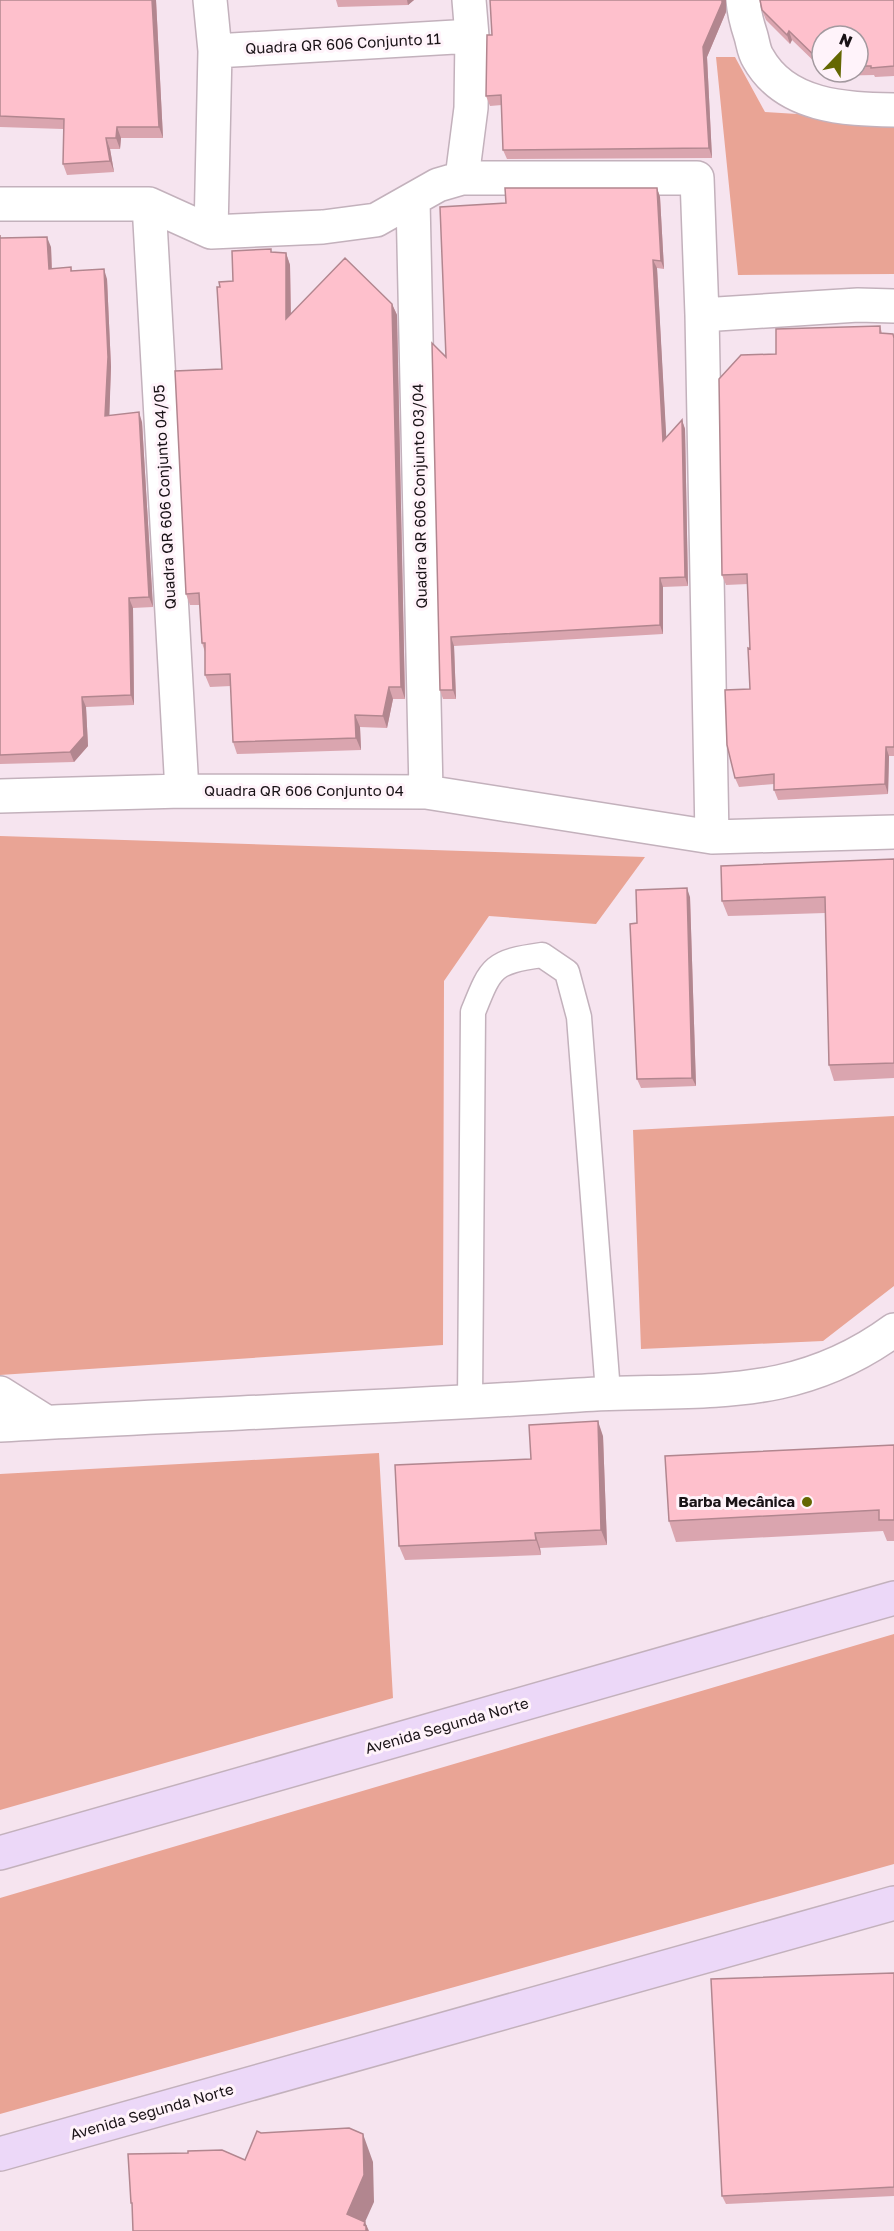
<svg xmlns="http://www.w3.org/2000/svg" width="894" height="2231" viewBox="0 0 894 2231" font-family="'Golos Text',sans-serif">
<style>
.green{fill:#e9a495}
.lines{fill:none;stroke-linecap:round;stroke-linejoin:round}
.lane-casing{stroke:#c3b1bc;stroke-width:27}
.street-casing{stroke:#c3b1bc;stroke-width:36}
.secondary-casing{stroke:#c3b1bc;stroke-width:36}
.lane{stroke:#fff;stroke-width:24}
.street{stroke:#fff;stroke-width:33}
.secondary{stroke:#ecd8f8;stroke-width:33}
.wall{fill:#daa5af}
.shaded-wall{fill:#b2868f}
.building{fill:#fec0cc;stroke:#b2868f;stroke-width:1.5}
.poi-dot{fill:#646702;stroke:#fff3fa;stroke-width:2}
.labels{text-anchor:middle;stroke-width:6;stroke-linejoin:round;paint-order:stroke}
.street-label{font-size:15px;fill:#191216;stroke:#fff3fa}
.poi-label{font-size:15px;font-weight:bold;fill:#191216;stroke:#fff3fa;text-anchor:end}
</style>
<rect width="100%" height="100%" fill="#f6e4ef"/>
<!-- green -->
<path class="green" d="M 716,57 L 735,57 L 765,112 L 894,120 L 894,274 L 738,275 Z
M 0,836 L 645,857 L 596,924 L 489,916 L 444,981 L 443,1345 L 0,1375 Z
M 894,1116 L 894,1286 L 823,1341 L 641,1349 L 633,1130 Z
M 379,1453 L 393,1698 L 0,1810 L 0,1474 Z
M 894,1634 L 894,1864 L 0,2114 L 0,1898 Z"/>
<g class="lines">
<defs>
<path id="lane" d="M 470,1402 L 473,1012 C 491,967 492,962 542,955 L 567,972 L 579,1017 L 608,1392"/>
<path id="street" d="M 210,0 L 215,51 L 211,232
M 743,0 C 744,13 747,24 751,36 C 753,43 754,52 758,58 C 785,107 845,109 894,110
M 215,51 L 472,36
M 462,178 L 471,108 L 472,36 L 469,0
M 413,200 L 426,792
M 0,204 L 149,204 L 211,232 L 323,227 L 376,220 L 438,185 L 462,178 L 697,178 L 702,315 L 712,837
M 149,204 L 182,791
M 702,315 L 858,305 L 894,306
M 0,796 L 182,791 L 426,792 L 712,837 L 894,832
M 0,1393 L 46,1422
M 0,1425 C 193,1414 386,1408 579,1395 C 645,1390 713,1396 779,1382 C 820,1373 860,1355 894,1330"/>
<path id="secondary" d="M 0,1853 L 894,1598
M 0,2154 L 894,1903"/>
</defs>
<!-- lane casing -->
<use href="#lane" class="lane-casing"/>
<!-- street casing -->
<use href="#street" class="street-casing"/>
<!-- secondary casing -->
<use href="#secondary" class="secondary-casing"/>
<!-- lane -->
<use href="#lane" class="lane"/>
<!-- street -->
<use href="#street" class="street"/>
<!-- secondary -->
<use href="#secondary" class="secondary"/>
</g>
<!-- wall -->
<path class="wall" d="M 0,0 L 156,0 L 163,138 L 121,138 L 120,149 L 110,149 L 114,172 L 67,175 L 63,164 L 63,129 L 0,127 Z
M 336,0 L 414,0 L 408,5 L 338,7 Z
M 894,0 L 894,76 L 875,77 L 874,75 L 829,76 L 825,72 L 858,72 L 858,36 L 822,36 L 822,69 L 792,40 L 790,44 L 766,20 L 762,10 Z
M 726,12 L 707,57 L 712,158 L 507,159 L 503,150 L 502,105 L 490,106 L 486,96 L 492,35 Z
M 657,188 L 660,197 L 664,269 L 657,268 L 666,438 L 682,420 L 685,429 L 688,586 L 663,587 L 663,634 L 454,646 L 456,699 L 443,699 L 440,690 L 446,357 L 506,203 Z
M 0,235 L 1,238 L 51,247 L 52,269 L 71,267 L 72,271 L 107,279 L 111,367 L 109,416 L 142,422 L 153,607 L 133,608 L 134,705 L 86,707 L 88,746 L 74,762 L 0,764 Z
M 272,252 L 286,253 L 290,265 L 291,314 L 392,304 L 397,315 L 405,699 L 393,699 L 387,728 L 360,727 L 361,750 L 237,754 L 233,742 L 231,686 L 210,687 L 205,675 L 205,652 L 202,643 L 200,605 L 190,605 L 186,594 L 222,369 L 233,281 Z
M 880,326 L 882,333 L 894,335 L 894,756 L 889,756 L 888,794 L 778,800 L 774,790 L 774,784 L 739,787 L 735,778 L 750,689 L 750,649 L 748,584 L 726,585 L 722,575 L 776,354 Z
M 894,859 L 894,1078 L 834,1081 L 829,1065 L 825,913 L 728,916 L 722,901 Z
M 690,897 L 696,1086 L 641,1088 L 637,1079 L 637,923 Z
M 603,1436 L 607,1545 L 540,1548 L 541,1555 L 405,1560 L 399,1546 L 531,1459 Z
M 894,1445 L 894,1541 L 887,1541 L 883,1531 L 676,1542 L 669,1521 Z
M 894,1973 L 894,2196 L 726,2204 L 722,2196 Z"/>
<!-- shaded-wall -->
<path class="shaded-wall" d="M 152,0 L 156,0 L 163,138 L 159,127 Z
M 407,0 L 414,0 L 408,5 Z
M 722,0 L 726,0 L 726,12 L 707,57 L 712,158 L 709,148 L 703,47 Z
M 789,31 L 792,40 L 790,44 L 787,35 Z
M 117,127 L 121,138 L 120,149 L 116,138 Z
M 106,138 L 110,149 L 114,172 L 110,161 Z
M 657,188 L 660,197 L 664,269 L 661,261 Z
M 47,237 L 51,247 L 52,279 L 49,269 Z
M 286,253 L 290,265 L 291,331 L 286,319 Z
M 653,260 L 657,268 L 667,450 L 663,441 Z
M 104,269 L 107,279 L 111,367 L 109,426 L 105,416 Z
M 392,304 L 397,315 L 405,699 L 401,687 Z
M 139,412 L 142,422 L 153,607 L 149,597 Z
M 682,420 L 685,429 L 688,586 L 685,577 Z
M 660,578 L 663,587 L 663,634 L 660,625 Z
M 129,598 L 133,608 L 134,705 L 131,695 Z
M 451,637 L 454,646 L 456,699 L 453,690 Z
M 389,687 L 393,699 L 387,728 L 383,716 Z
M 82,697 L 86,707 L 88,746 L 74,762 L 70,752 Z
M 355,715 L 360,727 L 361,750 L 356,738 Z
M 886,747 L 889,756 L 888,794 L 885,784 Z
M 687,888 L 690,897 L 696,1086 L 692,1078 Z
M 598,1421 L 603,1436 L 607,1545 L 601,1530 Z
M 535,1533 L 540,1548 L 541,1555 L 536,1540 Z
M 363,2134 L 373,2162 L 374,2202 L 365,2222 L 369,2231 L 366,2231 L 347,2214 Z"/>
<!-- building -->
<path class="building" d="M 0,0 L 152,0 L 159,127 L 117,127 L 116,138 L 106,138 L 110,161 L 63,164 L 64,119 L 0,116 Z
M 490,0 L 722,0 L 722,3 L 703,47 L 709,148 L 503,150 L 501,95 L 486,96 L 487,35 L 492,35 Z
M 760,0 L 894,0 L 894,66 L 871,68 L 871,66 L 858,66 L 858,36 L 822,36 L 822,63 L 789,31 L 787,35 L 762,10 Z
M 505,188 L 657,188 L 661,261 L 653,260 L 663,441 L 682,420 L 685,577 L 660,578 L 660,625 L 451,637 L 453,690 L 440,690 L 432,343 L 446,357 L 440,207 L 506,203 Z
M 0,235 L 0,238 L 47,237 L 49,269 L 71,267 L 71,271 L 104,269 L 108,357 L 105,416 L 139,412 L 149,597 L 129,598 L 131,695 L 82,697 L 84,736 L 70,752 L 0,755 Z
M 271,249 L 271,252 L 286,253 L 286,319 L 345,258 L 392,304 L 401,687 L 389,687 L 383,716 L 355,715 L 356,738 L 233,742 L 230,674 L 205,675 L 205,643 L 202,643 L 199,593 L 186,594 L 175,371 L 222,369 L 217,287 L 220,287 L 219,282 L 233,281 L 232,251 Z
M 880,326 L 880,333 L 893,334 L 894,338 L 894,747 L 886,747 L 885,784 L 774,790 L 774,774 L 735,778 L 727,745 L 725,690 L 750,689 L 748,648 L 750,649 L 747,574 L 722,575 L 719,379 L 741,355 L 776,354 L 776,329 Z
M 894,859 L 894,1063 L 829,1065 L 825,897 L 722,901 L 721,866 Z
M 687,888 L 692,1078 L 637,1079 L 630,924 L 637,923 L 636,890 Z
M 598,1421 L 601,1530 L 535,1533 L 536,1540 L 399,1546 L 395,1465 L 531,1459 L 529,1425 Z
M 894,1445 L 894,1520 L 879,1520 L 879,1510 L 669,1521 L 665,1456 Z
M 894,1973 L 894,2187 L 722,2196 L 711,1979 Z
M 349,2128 L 363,2134 L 364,2175 L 347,2214 L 365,2222 L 364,2225 L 366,2226 L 366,2231 L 133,2231 L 132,2203 L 131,2203 L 128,2154 L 188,2153 L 188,2151 L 222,2150 L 245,2160 L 257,2131 L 261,2133 Z"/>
<!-- markers -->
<circle class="poi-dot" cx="807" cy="1502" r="6"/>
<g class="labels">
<!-- street labels -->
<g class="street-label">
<text transform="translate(343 44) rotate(-3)" y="5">Quadra QR 606 Conjunto 11</text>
<text transform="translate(420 496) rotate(-91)" y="5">Quadra QR 606 Conjunto 03/04</text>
<text transform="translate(165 497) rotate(-93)" y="5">Quadra QR 606 Conjunto 04/05</text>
<text x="304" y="796">Quadra QR 606 Conjunto 04</text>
<text transform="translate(447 1726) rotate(-16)" y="5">Avenida Segunda Norte</text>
<text transform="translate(152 2112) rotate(-16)" y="5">Avenida Segunda Norte</text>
</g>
<!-- poi labels -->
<g class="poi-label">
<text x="795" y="1507">Barba Mecânica</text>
</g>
</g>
<!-- north arrow -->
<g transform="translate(840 54) rotate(23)"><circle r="28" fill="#fff3fa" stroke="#a3999f" stroke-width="1.5"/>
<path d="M0-4.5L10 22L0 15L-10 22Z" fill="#646702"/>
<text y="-9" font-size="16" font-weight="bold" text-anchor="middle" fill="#191216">N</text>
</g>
</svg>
